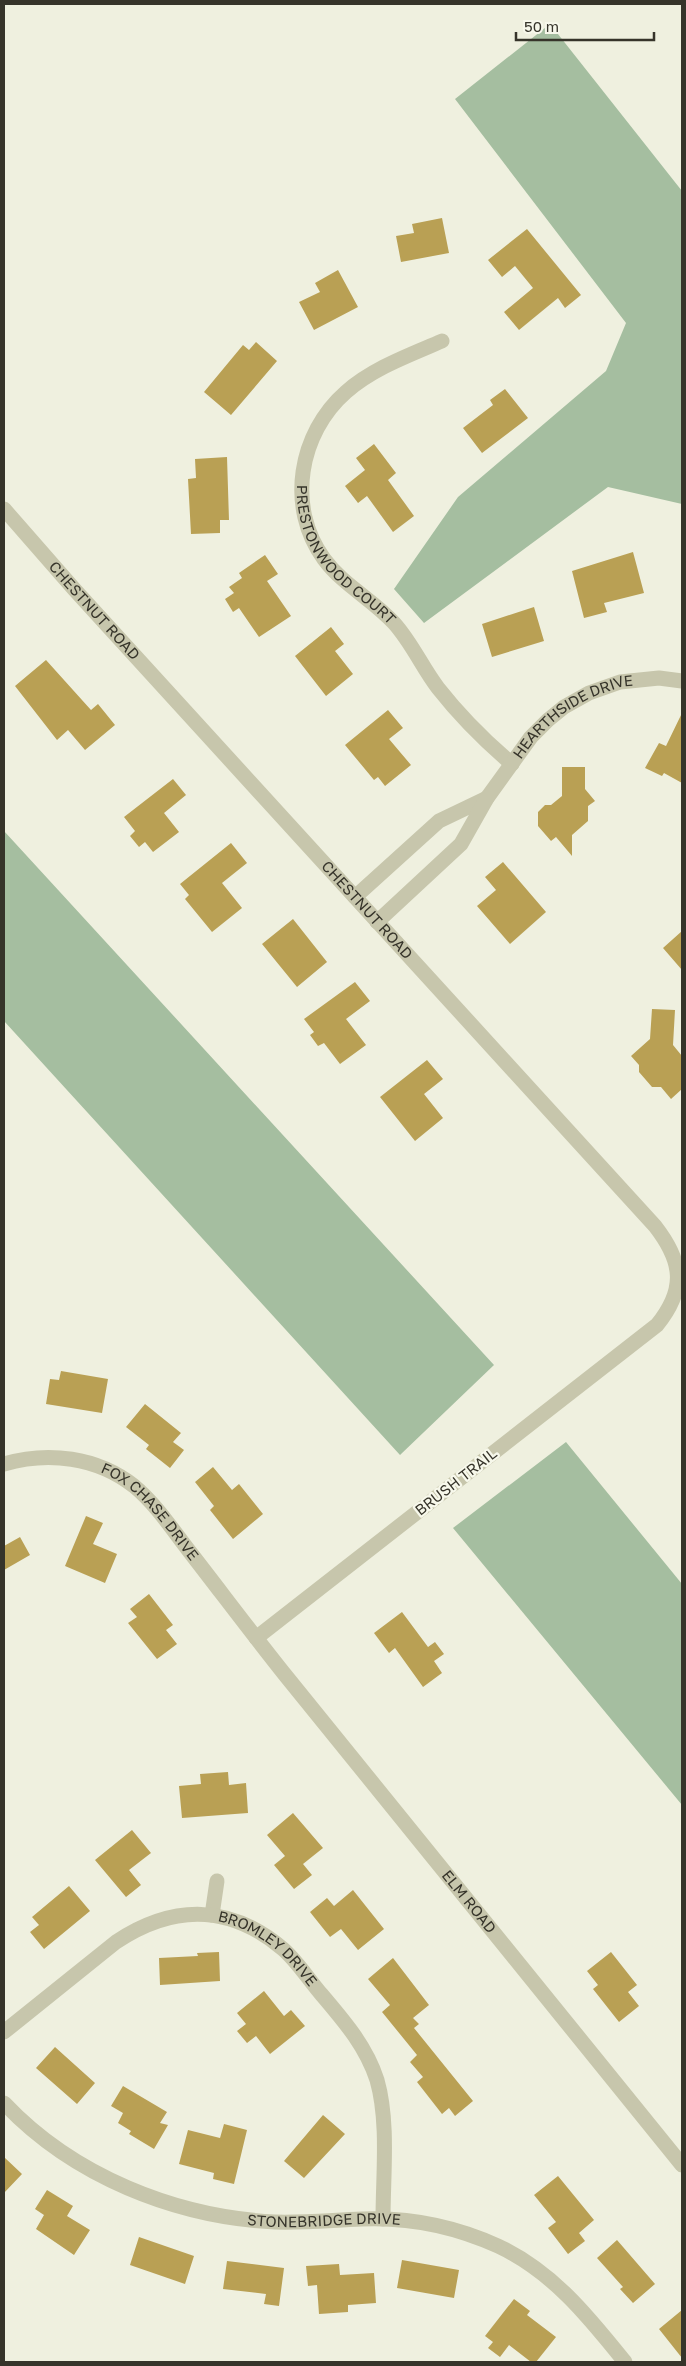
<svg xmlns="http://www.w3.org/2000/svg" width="686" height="2366" viewBox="0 0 686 2366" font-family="'Golos Text',sans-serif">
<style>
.green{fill:#a5bea0}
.building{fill:#b9a054}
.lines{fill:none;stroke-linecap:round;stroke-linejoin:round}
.street{stroke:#c7c6ac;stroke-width:15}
.labels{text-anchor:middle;stroke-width:4.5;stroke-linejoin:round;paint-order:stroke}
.street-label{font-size:15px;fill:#36342a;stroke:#f7f8eb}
</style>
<rect width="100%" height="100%" fill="#eff0df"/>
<!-- green -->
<path class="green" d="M 550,24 L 682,191 L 682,504 L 608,487 L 424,623 L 394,589 L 458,497 L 606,371 L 626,323 L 455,99 Z
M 4,831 L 494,1365 L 400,1455 L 4,1021 Z
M 566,1442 L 682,1584 L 682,1805 L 453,1528 Z"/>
<!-- building -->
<path class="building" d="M 442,218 L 449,253 L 401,262 L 396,236 L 414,233 L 412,224 Z
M 527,229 L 581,295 L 565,308 L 558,298 L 519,330 L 504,312 L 533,288 L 515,266 L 502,277 L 488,260 Z
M 338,270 L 358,307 L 314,330 L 299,302 L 320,292 L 315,283 Z
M 256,342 L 277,361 L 231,415 L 204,392 L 243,345 L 249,350 Z
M 505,389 L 528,418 L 482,453 L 463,428 L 493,405 L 490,400 Z
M 374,444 L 396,473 L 388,480 L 414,516 L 393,532 L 367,496 L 358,503 L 345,486 L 365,470 L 356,458 Z
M 227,457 L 229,520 L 220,520 L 220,533 L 191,534 L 188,479 L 196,478 L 195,459 Z
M 633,552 L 644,593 L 604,603 L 607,612 L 584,618 L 572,571 Z
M 265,555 L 278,574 L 267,581 L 291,616 L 259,637 L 239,608 L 233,612 L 225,599 L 234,593 L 229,587 L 242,578 L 239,573 Z
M 534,607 L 544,641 L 492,657 L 482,624 Z
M 331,627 L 344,644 L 335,651 L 353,674 L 326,696 L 295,656 Z
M 46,660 L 91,710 L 98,704 L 115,725 L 85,750 L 68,730 L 57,740 L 15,686 Z
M 388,710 L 403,728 L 389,739 L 411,765 L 385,786 L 378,777 L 374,780 L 345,745 Z
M 682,713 L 682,783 L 664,773 L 662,776 L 645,768 L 659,743 L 666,746 Z
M 562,767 L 585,767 L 585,789 L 595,801 L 588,806 L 588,821 L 572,835 L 572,856 L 556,837 L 551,841 L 538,826 L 538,812 L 545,805 L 551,805 L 562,796 Z
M 173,779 L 186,795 L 164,813 L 179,832 L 153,852 L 145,842 L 139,847 L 130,836 L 135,831 L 124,817 Z
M 231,843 L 247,863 L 222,883 L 242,908 L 212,932 L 185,899 L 189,895 L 180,884 Z
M 503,862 L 546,912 L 510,944 L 477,906 L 496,890 L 485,877 Z
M 293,919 L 327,962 L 297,987 L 262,944 Z
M 682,931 L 682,970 L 663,948 Z
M 355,982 L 370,1001 L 346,1019 L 366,1045 L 340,1064 L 324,1043 L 318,1046 L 310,1035 L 314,1032 L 304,1019 Z
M 652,1009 L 675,1010 L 673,1045 L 682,1056 L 682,1089 L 671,1099 L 661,1087 L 652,1087 L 639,1072 L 639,1065 L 631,1056 L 650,1039 Z
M 427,1060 L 443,1079 L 424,1094 L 443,1118 L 415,1141 L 380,1097 Z
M 61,1371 L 108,1379 L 102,1413 L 46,1404 L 50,1379 L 59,1380 Z
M 145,1404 L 181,1433 L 173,1442 L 184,1450 L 170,1468 L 146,1449 L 149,1445 L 126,1427 Z
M 213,1467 L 232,1490 L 239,1484 L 263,1514 L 233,1539 L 210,1510 L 214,1506 L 195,1482 Z
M 86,1516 L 103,1523 L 93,1544 L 117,1554 L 105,1583 L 65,1566 Z
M 20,1537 L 30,1555 L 4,1570 L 4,1546 Z
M 149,1594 L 173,1625 L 166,1630 L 177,1644 L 157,1659 L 128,1623 L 137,1617 L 130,1609 Z
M 402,1612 L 428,1647 L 435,1642 L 444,1654 L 434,1661 L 442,1673 L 423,1687 L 395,1648 L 389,1653 L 374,1633 Z
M 228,1772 L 229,1785 L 246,1783 L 248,1813 L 182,1818 L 179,1786 L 201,1784 L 200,1774 Z
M 293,1813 L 323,1848 L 303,1864 L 312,1875 L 294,1889 L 274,1865 L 285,1856 L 267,1835 Z
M 132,1830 L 151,1853 L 129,1870 L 141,1885 L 126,1897 L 95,1860 Z
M 69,1886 L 90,1911 L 44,1949 L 30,1932 L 39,1925 L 32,1917 Z
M 353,1890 L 384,1929 L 358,1950 L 341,1929 L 330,1937 L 310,1912 L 327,1898 L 334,1906 Z
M 219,1952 L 220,1981 L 160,1985 L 159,1958 L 198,1956 L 197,1953 Z
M 611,1952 L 637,1985 L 628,1992 L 639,2006 L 619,2022 L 593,1989 L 598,1985 L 587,1971 Z
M 393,1958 L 429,2005 L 413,2018 L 419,2024 L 414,2028 L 473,2101 L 455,2116 L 449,2108 L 442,2114 L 417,2082 L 423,2077 L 410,2062 L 417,2055 L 382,2012 L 390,2005 L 368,1979 Z
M 264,1991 L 284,2016 L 291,2010 L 305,2026 L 270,2054 L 256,2036 L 247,2043 L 237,2031 L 246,2024 L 237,2013 Z
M 55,2047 L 95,2083 L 77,2104 L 36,2068 Z
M 123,2086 L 167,2112 L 160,2123 L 168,2125 L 154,2149 L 129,2134 L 131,2131 L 118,2123 L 123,2113 L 111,2106 Z
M 323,2115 L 345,2134 L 304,2178 L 284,2161 Z
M 224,2124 L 247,2130 L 234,2184 L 213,2179 L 214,2173 L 179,2164 L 188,2130 L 220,2138 Z
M 4,2157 L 22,2174 L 4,2193 Z
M 558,2176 L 594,2220 L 579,2233 L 585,2241 L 568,2254 L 548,2228 L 556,2222 L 534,2195 Z
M 47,2190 L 73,2206 L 67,2216 L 90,2230 L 74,2255 L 36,2229 L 44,2215 L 35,2209 Z
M 139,2237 L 194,2256 L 185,2284 L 130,2265 Z
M 617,2240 L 655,2284 L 633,2303 L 620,2289 L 623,2287 L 597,2258 Z
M 402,2260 L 459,2270 L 454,2298 L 397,2288 Z
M 227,2261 L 284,2268 L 279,2306 L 264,2304 L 266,2294 L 223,2289 Z
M 339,2264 L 340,2275 L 374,2273 L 376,2303 L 348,2305 L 348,2312 L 319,2314 L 317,2285 L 308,2286 L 306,2266 Z
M 514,2299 L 530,2311 L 527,2315 L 556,2337 L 536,2362 L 531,2362 L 509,2345 L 500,2357 L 488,2348 L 493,2342 L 485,2336 Z
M 682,2310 L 682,2358 L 659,2329 Z"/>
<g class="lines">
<!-- street -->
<g class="street">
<path id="s1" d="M 442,341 C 410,355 373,368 346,392 C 299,433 286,507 324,559 C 343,585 372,599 394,623 C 412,643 422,667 438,688 C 460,716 485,741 512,764"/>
<path id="s2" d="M 4,509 L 74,589 L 655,1226 C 683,1262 686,1289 657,1325 L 256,1638"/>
<path d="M 355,897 L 439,821 L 487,798"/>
<path id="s3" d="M 377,922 L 461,844 L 487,798 L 531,737 L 548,720 L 564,707 L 589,693 L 620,682 L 659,678 L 682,681"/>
<path id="s4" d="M 4,1464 C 48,1451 97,1457 134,1486 C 157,1505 174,1532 193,1556 C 224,1596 254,1636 286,1676 C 418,1839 550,2002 682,2165"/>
<path d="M 212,1915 L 217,1881"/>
<path id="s5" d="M 4,2032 L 116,1942 C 173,1904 230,1904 283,1949 C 297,1961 309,1980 322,1995 C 344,2021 366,2046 377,2080 C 389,2122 383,2175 383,2219"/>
<path id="s6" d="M 4,2103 C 73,2176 175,2217 275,2222 C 304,2223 333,2220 362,2219 C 409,2217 456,2227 498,2246 C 553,2272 588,2316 625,2362"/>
</g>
</g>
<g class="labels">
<!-- street labels -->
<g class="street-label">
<text dy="5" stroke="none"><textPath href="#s1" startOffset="301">PRESTONWOOD COURT</textPath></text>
<text dy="5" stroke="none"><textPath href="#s2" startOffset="136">CHESTNUT ROAD</textPath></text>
<text dy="5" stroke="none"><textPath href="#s3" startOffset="290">HEARTHSIDE DRIVE</textPath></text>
<text dy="5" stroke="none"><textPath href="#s2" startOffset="541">CHESTNUT ROAD</textPath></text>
<text transform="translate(456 1482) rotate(-38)" y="5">BRUSH TRAIL</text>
<text dy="5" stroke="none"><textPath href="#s4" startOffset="166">FOX CHASE DRIVE</textPath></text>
<text dy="5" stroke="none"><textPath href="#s4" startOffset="671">ELM ROAD</textPath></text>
<text dy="5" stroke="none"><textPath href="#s5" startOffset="312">BROMLEY DRIVE</textPath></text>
<text dy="5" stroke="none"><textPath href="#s6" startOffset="352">STONEBRIDGE DRIVE</textPath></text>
</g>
</g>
<!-- border -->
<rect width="686" height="2366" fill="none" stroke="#36342a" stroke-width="10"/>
<!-- scale -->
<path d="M516 32v8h138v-8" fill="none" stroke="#36342a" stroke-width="2.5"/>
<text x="524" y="32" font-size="15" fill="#36342a" stroke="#f7f8eb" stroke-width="4" paint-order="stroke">50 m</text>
</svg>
